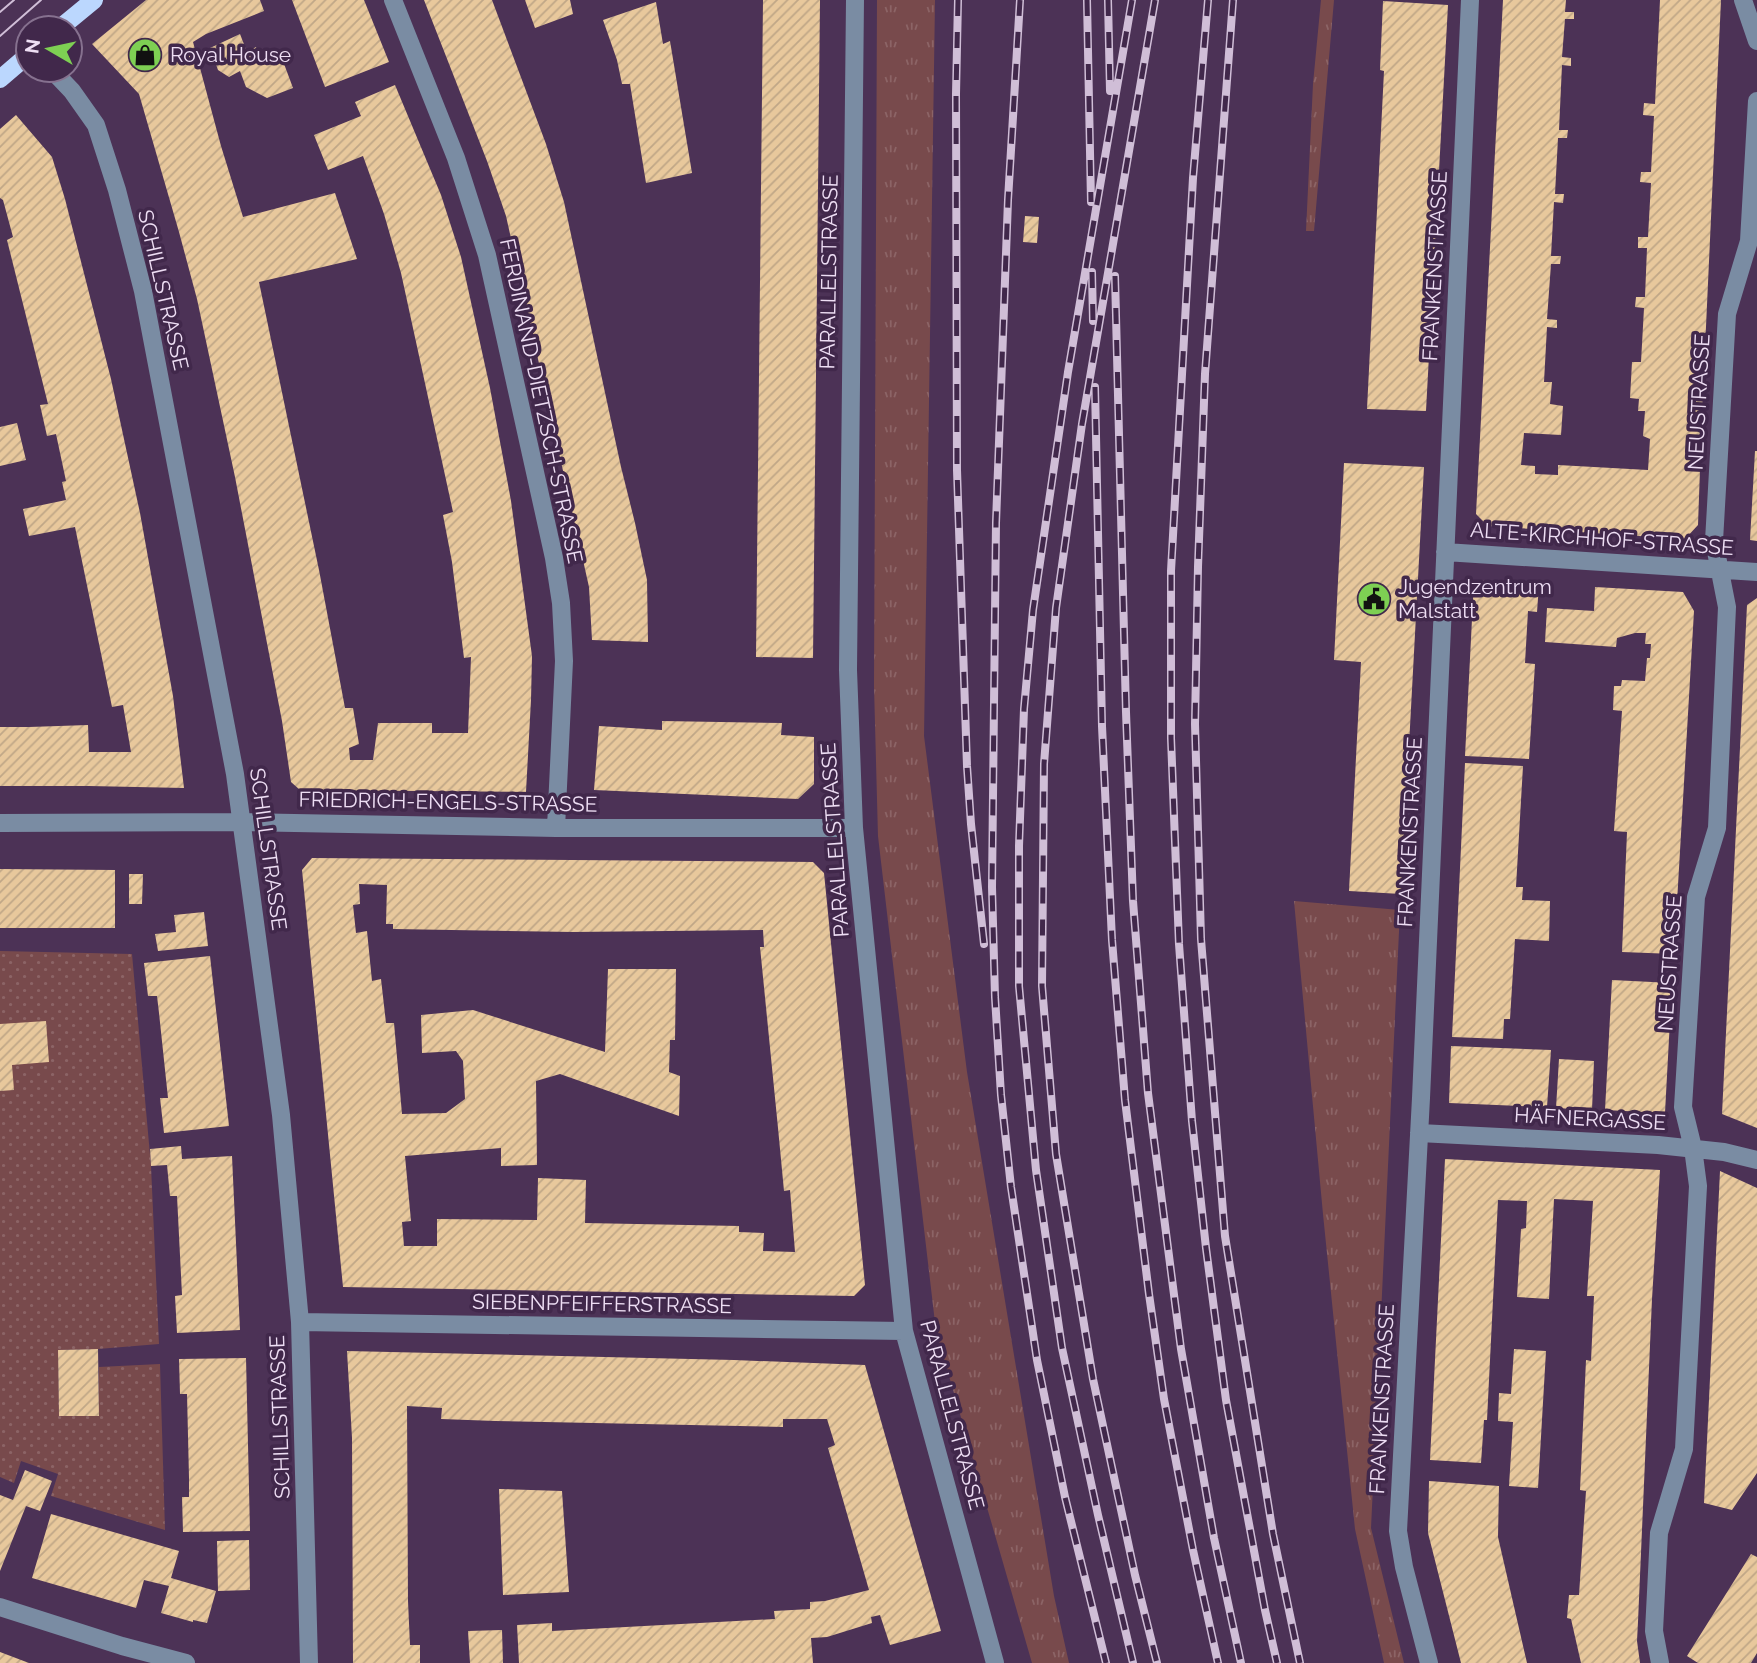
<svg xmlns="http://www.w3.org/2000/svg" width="1757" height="1663" viewBox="0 0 1757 1663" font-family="Raleway,sans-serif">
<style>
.grass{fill:url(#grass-tufts)}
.park{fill:url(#park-dots)}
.building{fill:url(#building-hatch);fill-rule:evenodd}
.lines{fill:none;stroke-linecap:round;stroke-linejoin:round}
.minor{stroke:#7a8ca3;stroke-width:18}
.major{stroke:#bbd7fe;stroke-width:18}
.tram{stroke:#d0bed7;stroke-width:2}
.rail-casing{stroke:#d0bed7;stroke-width:8}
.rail{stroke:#41284b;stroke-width:5;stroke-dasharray:16;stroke-linecap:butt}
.labels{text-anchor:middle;stroke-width:7;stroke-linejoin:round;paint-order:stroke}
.poi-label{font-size:21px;fill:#eedef4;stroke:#41284b;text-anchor:start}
.street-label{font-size:21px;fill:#eedef4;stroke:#41284b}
</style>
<defs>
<pattern id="grass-tufts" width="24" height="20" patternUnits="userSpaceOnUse" patternTransform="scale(1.75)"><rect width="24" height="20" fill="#784a4c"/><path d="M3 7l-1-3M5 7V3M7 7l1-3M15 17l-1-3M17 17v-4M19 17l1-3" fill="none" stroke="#8c6466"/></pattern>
<pattern id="park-dots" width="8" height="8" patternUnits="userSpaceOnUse" patternTransform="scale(1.75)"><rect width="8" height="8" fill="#784a4c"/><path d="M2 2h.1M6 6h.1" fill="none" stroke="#8c6466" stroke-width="1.8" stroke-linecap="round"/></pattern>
<pattern id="building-hatch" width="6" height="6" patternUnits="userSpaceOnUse" patternTransform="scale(1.75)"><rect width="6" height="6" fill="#e8c89c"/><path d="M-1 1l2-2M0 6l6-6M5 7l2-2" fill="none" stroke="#c0a787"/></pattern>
</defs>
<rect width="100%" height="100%" fill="#4c3256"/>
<!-- grass -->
<path class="grass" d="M 877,0 L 935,0 L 924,736 L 967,1072 L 1054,1596 L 1069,1663 L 1032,1663 L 936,1331 L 878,836 L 874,686 Z
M 1321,0 L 1334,0 L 1314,231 L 1306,231 L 1313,84 Z
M 1294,901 L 1400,910 L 1371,1528 L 1404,1663 L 1384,1663 L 1355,1529 L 1323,1214 Z"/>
<!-- park -->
<path class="park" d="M 0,951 L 132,954 L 151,1166 L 159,1344 L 98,1349 L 58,1350 L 59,1416 L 99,1415 L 99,1367 L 160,1364 L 165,1530 L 51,1496 L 58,1474 L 21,1461 L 14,1483 L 0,1477 Z"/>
<!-- building -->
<path class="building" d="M 146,0 L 260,0 L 264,11 L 206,34 L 193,42 L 221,146 L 243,217 L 335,193 L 357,259 L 259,282 L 319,570 L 345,708 L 353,708 L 359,744 L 349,748 L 350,760 L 373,760 L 378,723 L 432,723 L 432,733 L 468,733 L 471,657 L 464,658 L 452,562 L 443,515 L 453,512 L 401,273 L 384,214 L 363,156 L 328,170 L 314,135 L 361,116 L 355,102 L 395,85 L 441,195 L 461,257 L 490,388 L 511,501 L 532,656 L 531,700 L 526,792 L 300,790 L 291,782 L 282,721 L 235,477 L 197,299 L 179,232 L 139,94 L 92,44 Z
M 292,0 L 364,0 L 389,62 L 325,87 Z
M 424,0 L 492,0 L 546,144 L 564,202 L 621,467 L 635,523 L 647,580 L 648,642 L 592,640 L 589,587 L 506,216 L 487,161 Z
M 525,0 L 570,0 L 573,14 L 535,28 Z
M 763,0 L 820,0 L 813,658 L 756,657 Z
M 1503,0 L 1566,0 L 1565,12 L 1574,12 L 1574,19 L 1565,19 L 1562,57 L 1571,58 L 1571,66 L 1562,65 L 1559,130 L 1568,130 L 1567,138 L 1558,138 L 1555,194 L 1564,194 L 1563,203 L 1554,202 L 1551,256 L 1561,256 L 1560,264 L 1551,264 L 1547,319 L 1557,320 L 1557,328 L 1547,327 L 1544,382 L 1552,382 L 1550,404 L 1563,406 L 1561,435 L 1524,433 L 1521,465 L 1535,466 L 1535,474 L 1558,475 L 1558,465 L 1648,470 L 1650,439 L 1643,436 L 1645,411 L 1638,411 L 1639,399 L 1630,398 L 1632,362 L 1641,362 L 1644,308 L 1635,307 L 1636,297 L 1645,297 L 1647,248 L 1638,248 L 1638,237 L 1648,237 L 1651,183 L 1640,182 L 1641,172 L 1651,172 L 1654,116 L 1643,115 L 1644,103 L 1655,104 L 1660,0 L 1721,0 L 1702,414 L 1698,525 L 1685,539 L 1488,526 L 1476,514 Z
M 1383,1 L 1448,5 L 1426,411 L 1367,409 L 1384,71 L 1380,70 Z
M 656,2 L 663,44 L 670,41 L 692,173 L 646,183 L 630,84 L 622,84 L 617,60 L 603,20 Z
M 240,34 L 247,52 L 256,47 L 261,61 L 280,53 L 293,88 L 267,98 L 246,87 L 240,71 L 229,77 L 218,70 L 210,48 Z
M 16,115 L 52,157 L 65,199 L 111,379 L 140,513 L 173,696 L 184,788 L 89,786 L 0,786 L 0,727 L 29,727 L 88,725 L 89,752 L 131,752 L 123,705 L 112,707 L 75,527 L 29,536 L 23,509 L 66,500 L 62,482 L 66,481 L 56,434 L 47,436 L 40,405 L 48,404 L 7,240 L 13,237 L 3,200 L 0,198 L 0,129 Z
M 1025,216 L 1039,217 L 1037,243 L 1023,242 Z
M 17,423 L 26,460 L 0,466 L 0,427 Z
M 1755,451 L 1757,451 L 1757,541 L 1750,540 Z
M 1344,463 L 1424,467 L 1401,894 L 1349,891 L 1361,662 L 1334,660 Z
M 1474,580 L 1539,585 L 1537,612 L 1528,611 L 1525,663 L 1535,664 L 1529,759 L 1465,756 Z
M 1595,587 L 1683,592 L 1694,611 L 1674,954 L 1622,952 L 1627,832 L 1614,831 L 1622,711 L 1613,710 L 1614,686 L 1621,686 L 1622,680 L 1645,681 L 1647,658 L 1650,658 L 1651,644 L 1645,644 L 1646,633 L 1635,633 L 1617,638 L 1616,647 L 1545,642 L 1547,608 L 1594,611 Z
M 1757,598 L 1757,1128 L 1722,1114 L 1747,605 Z
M 662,721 L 782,723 L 781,735 L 814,737 L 814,784 L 798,799 L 594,790 L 599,726 L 662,730 Z
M 1465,763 L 1523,766 L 1516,887 L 1523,887 L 1522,900 L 1550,901 L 1549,941 L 1515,939 L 1510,1019 L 1504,1019 L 1503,1039 L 1452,1037 Z
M 312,858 L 813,862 L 824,873 L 865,1285 L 854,1296 L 343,1287 L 302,870 ZM 359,884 L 387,885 L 386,924 L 393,924 L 393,929 L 573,932 L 763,930 L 764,947 L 760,947 L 778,1128 L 784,1191 L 790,1190 L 795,1252 L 763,1251 L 764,1233 L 739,1232 L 739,1226 L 585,1223 L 586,1180 L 538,1178 L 537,1220 L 437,1219 L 437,1246 L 404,1246 L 402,1222 L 411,1221 L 405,1156 L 501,1148 L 501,1166 L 537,1165 L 536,1081 L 560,1074 L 679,1116 L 680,1076 L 669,1072 L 670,1040 L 675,1040 L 676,969 L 608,969 L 605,1052 L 473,1010 L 421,1015 L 422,1053 L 456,1051 L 463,1061 L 465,1099 L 446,1113 L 402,1114 L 394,1023 L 386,1023 L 381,979 L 372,981 L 367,931 L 356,933 L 353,905 L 360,904 Z
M 0,869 L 115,870 L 115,928 L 0,928 Z
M 129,874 L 143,874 L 142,904 L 129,904 Z
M 204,912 L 208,946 L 158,951 L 155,934 L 176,932 L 174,915 Z
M 210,956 L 229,1126 L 164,1133 L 160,1098 L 168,1098 L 159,1013 L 157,996 L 148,996 L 144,963 Z
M 1612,980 L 1672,983 L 1665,1113 L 1605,1110 Z
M 46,1021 L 49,1062 L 12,1065 L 14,1090 L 0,1091 L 0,1024 Z
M 1451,1046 L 1551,1050 L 1547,1107 L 1449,1103 Z
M 1559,1059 L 1594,1061 L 1592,1110 L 1556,1108 Z
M 181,1146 L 182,1159 L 232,1156 L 240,1330 L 177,1333 L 175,1296 L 182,1295 L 177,1196 L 170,1196 L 167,1165 L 151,1166 L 150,1149 Z
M 1445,1159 L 1660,1170 L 1652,1299 L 1638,1622 L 1637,1641 L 1640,1663 L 1581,1663 L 1571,1619 L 1567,1618 L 1569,1595 L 1579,1595 L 1586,1491 L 1580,1490 L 1586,1360 L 1591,1361 L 1594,1296 L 1587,1296 L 1593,1201 L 1554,1199 L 1549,1299 L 1517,1297 L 1521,1229 L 1526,1228 L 1527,1201 L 1498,1200 L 1487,1420 L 1484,1420 L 1481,1463 L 1430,1460 Z
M 1720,1171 L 1757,1188 L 1757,1473 L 1732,1510 L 1704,1503 Z
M 98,1349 L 99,1416 L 59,1416 L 58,1350 Z
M 1514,1349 L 1546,1351 L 1538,1488 L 1509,1486 L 1513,1422 L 1498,1421 L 1499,1393 L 1511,1394 Z
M 347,1351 L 734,1360 L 865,1365 L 941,1631 L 890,1645 L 880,1615 L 871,1617 L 872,1623 L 827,1637 L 811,1638 L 813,1663 L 519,1663 L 517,1625 L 552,1623 L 552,1631 L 775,1619 L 774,1611 L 810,1609 L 810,1602 L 825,1601 L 869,1590 L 828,1448 L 835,1445 L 827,1419 L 783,1419 L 783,1427 L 495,1421 L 441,1419 L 442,1408 L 407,1406 L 408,1601 L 410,1645 L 420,1645 L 420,1663 L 353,1663 L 352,1438 Z
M 246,1358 L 250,1531 L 183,1532 L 182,1497 L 189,1497 L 189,1478 L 187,1394 L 180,1394 L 179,1359 Z
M 25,1470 L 52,1481 L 40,1511 L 26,1506 L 0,1571 L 0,1495 L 13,1500 Z
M 1429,1481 L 1499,1486 L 1498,1537 L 1527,1663 L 1461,1663 L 1428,1533 Z
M 499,1489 L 562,1491 L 569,1592 L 503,1595 Z
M 51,1514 L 179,1551 L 171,1578 L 216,1591 L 207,1623 L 193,1620 L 193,1622 L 161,1613 L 169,1586 L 152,1582 L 144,1580 L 136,1608 L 32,1578 Z
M 249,1540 L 250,1590 L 218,1591 L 217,1541 Z
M 1751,1554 L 1757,1557 L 1757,1653 L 1751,1663 L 1698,1663 L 1687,1656 Z
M 502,1630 L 503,1663 L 470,1663 L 468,1631 Z
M 0,1652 L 29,1663 L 0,1663 Z"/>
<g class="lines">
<!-- minor -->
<path class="minor" d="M 393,0 L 456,158 L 487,255 L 554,558 L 561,603 L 564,661 L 556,828
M 855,0 L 848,670 L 854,828 L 904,1331 L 995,1663
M 1743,0 L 1757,41
M 52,70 L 72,91 L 96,125 L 117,190 L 143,291 L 235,774 L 281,1115 L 300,1322 L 309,1663
M 1445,552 L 1757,572
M 0,823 L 242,822 L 556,828 L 854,828
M 1419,1133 L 1658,1145 L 1724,1152 L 1757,1160
M 300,1322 L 904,1331
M 0,1607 L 122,1646 L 186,1663
M 1429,1663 L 1404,1567 L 1398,1531 L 1421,1098 L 1470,0
M 1660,1663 L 1654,1631 L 1659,1533 L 1684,1449 L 1698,1186 L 1693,1148 L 1683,1107 L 1696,897 L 1717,828 L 1727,607 L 1714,541 L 1727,314 L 1749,241 L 1757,101"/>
<!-- major -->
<path class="major" d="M 60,28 L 94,0
M 0,79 L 28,55"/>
<!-- tram -->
<path class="tram" d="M 0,12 L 14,0
M 0,36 L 41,0"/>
<defs>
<path id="rail" d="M 958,0 L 956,94 L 957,470 L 967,766 L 971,824 L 984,944
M 1020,0 L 1008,200 L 996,523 L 992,887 L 995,997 L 1001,1095 L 1011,1187 L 1037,1360 L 1065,1497 L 1106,1663
M 1087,0 L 1091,202
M 1108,0 L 1110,91
M 1132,0 L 1068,372 L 1033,610 L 1024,709 L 1019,846 L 1019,986 L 1036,1170 L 1062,1348 L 1098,1515 L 1133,1663
M 1155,0 L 1082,424 L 1056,608 L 1044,764 L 1042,986 L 1056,1154 L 1093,1379 L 1135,1575 L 1157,1663
M 1208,0 L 1193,178 L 1171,571 L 1171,738 L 1179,944 L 1192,1121 L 1206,1248 L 1226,1400 L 1265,1610 L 1277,1663
M 1233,0 L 1205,374 L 1198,567 L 1195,724 L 1201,939 L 1225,1236 L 1273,1534 L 1300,1663
M 1092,272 L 1093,321
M 1115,276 L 1126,712 L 1133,901 L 1148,1093 L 1181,1349 L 1214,1538 L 1241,1663
M 1095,387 L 1102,726 L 1112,940 L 1125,1100 L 1149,1294 L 1164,1399 L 1193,1550 L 1218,1663"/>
</defs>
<!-- rail casing -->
<use href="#rail" class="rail-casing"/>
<!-- rail -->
<use href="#rail" class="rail"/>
</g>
<!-- icons -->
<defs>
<symbol id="shop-disc" viewBox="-11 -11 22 22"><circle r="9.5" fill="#7ed053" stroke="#41284b"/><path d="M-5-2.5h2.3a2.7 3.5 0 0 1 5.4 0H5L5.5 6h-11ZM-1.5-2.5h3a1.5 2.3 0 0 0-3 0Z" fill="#111"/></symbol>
<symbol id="civic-disc" viewBox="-11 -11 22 22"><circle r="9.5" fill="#7ed053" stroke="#41284b"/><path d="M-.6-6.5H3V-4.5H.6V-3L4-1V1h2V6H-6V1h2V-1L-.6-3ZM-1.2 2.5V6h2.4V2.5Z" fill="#111"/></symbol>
</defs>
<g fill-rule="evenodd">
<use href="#shop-disc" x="126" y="36" width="38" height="38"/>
<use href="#civic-disc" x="1355" y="580" width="38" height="38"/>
</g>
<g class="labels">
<!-- poi labels -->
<g class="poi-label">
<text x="170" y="62">Royal House</text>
<text x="1398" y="594">Jugendzentrum<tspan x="1398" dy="24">Malstatt</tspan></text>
</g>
<!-- street labels -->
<g class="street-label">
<text transform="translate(1435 266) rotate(-87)" y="7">FRANKENSTRASSE</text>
<text transform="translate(829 272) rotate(-89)" y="7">PARALLELSTRASSE</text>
<text transform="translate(163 290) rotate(77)" y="7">SCHILLSTRASSE</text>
<text transform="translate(541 401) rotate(78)" y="7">FERDINAND-DIETZSCH-STRASSE</text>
<text transform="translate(1699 402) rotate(-87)" y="7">NEUSTRASSE</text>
<text transform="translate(1602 539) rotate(4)" y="7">ALTE-KIRCHHOF-STRASSE</text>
<text transform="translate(448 802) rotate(1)" y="7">FRIEDRICH-ENGELS-STRASSE</text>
<text transform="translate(1410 832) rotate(-87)" y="7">FRANKENSTRASSE</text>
<text transform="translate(835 840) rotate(-94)" y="7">PARALLELSTRASSE</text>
<text transform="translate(268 849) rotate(82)" y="7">SCHILLSTRASSE</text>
<text transform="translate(1670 963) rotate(-86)" y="7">NEUSTRASSE</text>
<text transform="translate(1590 1119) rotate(3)" y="7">HÄFNERGASSE</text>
<text transform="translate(602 1304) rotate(1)" y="7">SIEBENPFEIFFERSTRASSE</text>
<text transform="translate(1382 1399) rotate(-87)" y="7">FRANKENSTRASSE</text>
<text transform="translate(952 1415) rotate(75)" y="7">PARALLELSTRASSE</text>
<text transform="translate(280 1417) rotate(-92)" y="7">SCHILLSTRASSE</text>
</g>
</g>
<!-- north arrow -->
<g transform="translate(49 49) rotate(279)"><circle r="33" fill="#41284b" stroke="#86718f" stroke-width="2"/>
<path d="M0-5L12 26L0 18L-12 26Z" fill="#7ed053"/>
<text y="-10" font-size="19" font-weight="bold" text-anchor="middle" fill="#eedef4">N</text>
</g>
</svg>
